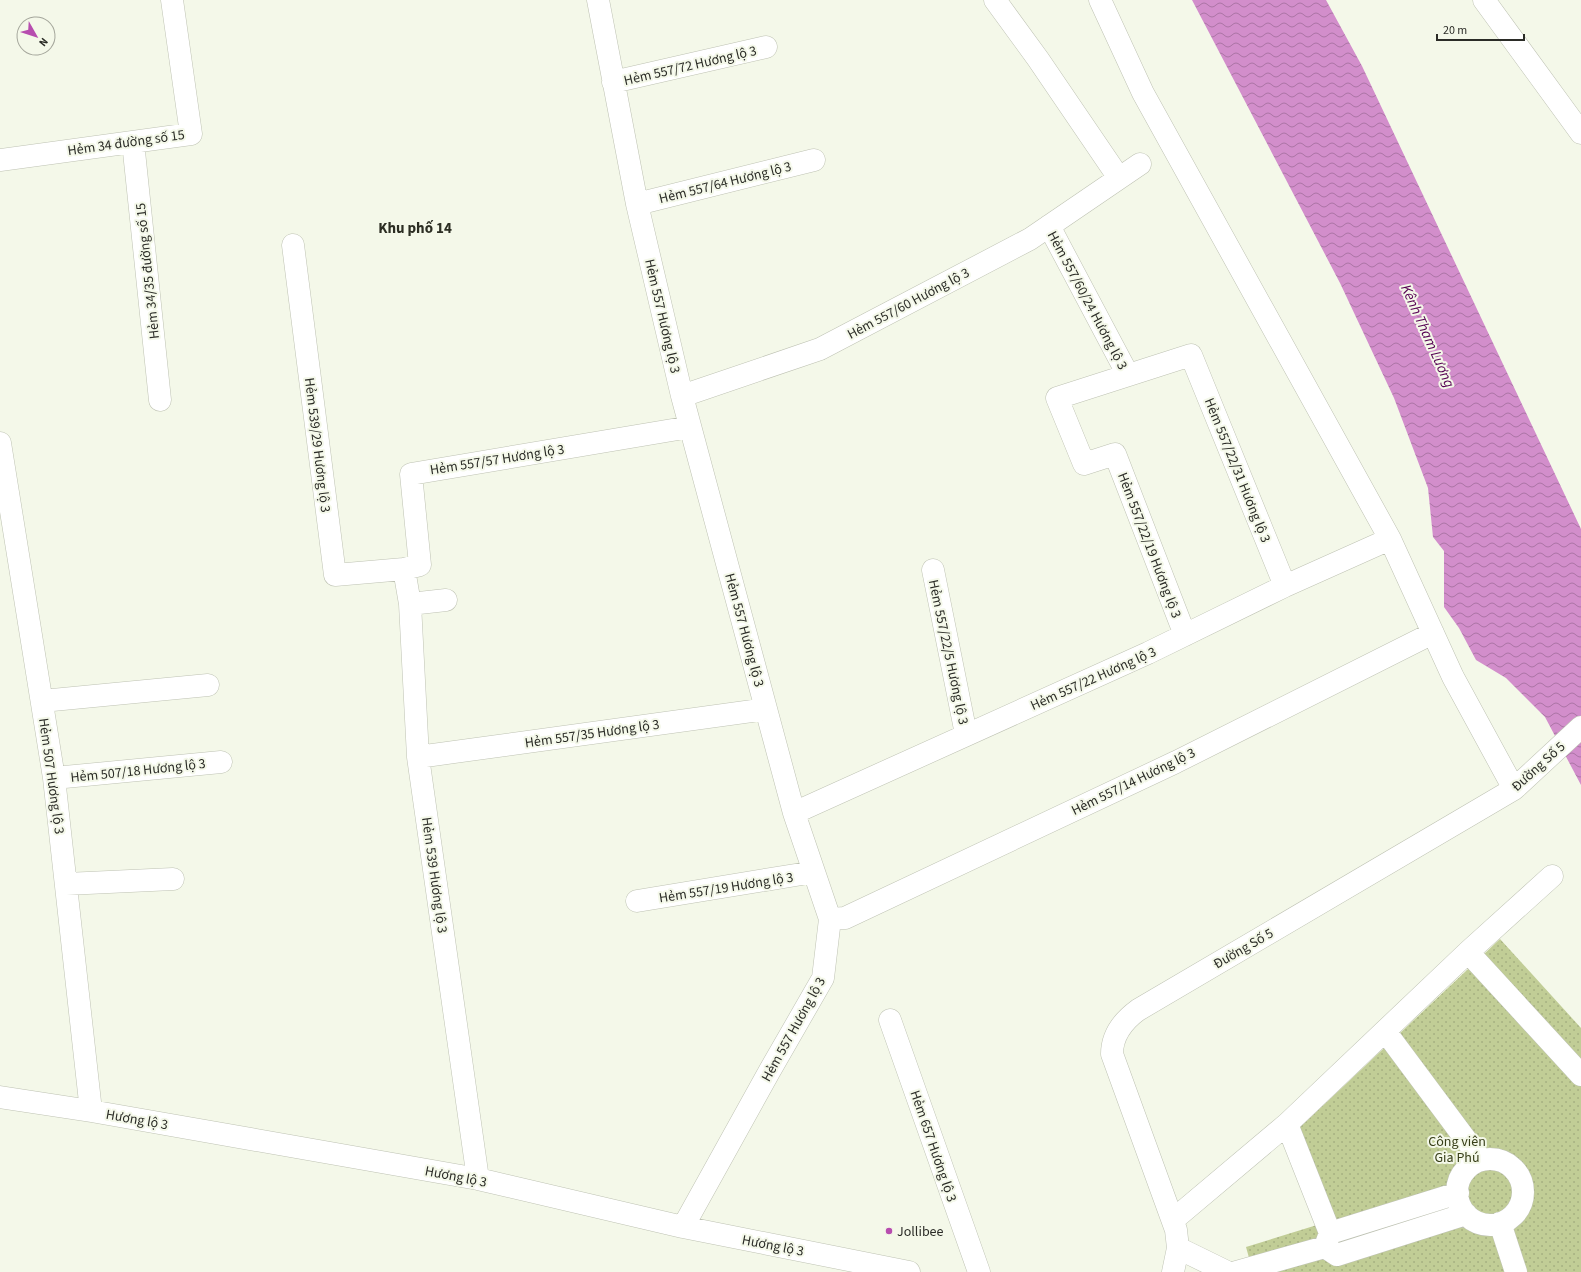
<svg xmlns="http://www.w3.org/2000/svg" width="1581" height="1272" viewBox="0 0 1581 1272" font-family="'Source Sans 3',sans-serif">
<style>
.grass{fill:url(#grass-dots)}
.water{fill:url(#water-waves)}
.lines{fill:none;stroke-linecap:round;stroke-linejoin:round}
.minor-casing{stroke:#bec2b3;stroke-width:23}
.minor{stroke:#fff;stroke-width:22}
.poi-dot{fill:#b74daf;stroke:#f4f8e9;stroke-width:1.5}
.labels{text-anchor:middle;stroke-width:4;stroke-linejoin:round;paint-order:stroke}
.street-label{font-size:14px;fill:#2b2c27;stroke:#f4f8e9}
.park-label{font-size:14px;fill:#373e18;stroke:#f4f8e9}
.poi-label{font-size:14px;fill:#2b2c27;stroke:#f4f8e9;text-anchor:start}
.neighbourhood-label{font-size:15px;font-weight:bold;fill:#2c2e23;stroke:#f4f8e9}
.water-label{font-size:15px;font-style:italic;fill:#550052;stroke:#f4f8e9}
</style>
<defs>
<pattern id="grass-dots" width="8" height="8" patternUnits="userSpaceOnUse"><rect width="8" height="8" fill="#c1cd96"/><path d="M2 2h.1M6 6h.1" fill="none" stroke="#a6b081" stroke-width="1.8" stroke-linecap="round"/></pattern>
<pattern id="water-waves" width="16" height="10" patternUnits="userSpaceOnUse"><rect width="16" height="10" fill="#d28ecb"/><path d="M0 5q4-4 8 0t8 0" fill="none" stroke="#ab74a5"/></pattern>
</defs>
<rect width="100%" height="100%" fill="#f4f8e9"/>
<!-- grass -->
<path class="grass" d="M 1500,939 L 1581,1028 L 1581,1272 L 1253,1272 L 1246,1247 L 1317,1225 L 1297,1130 Z"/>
<!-- water -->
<path class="water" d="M 1192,0 L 1326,0 L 1362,66 L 1581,529 L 1581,785 L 1545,717 L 1506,678 L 1476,660 L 1459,628 L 1444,607 L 1444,551 L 1433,537 L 1428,488 L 1394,398 L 1340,283 Z"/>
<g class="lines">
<defs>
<path id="minor" d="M 598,0 L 637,204 L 682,396 L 794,813 L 830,919 L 823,978 L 769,1072 L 683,1227
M 995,0 L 1038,59 L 1119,178
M 1100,0 L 1143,93 L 1390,539 L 1453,677 L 1514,789
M 1484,0 L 1581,133
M 613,82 L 766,47
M 133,142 L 160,400
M 0,160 L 191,134 L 172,0
M 637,204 L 814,160
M 1049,226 L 1128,375
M 293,245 L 335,575 L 404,569 L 420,565 L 411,474 L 690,427
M 682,396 L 820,349 L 1030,239 L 1140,164
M 0,443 L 54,778 L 91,1111
M 404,569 L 410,604 L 418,757 L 478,1179
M 933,570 L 966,734
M 410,604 L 446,600
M 1185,635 L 1115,454 L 1084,464 L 1057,398 L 1191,355 L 1285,586
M 42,701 L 208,685
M 418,757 L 766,709
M 54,778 L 221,762
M 794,813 L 1148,653 L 1285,586 L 1390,539
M 66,884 L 173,879
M 637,901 L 814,872
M 830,919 L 845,918 L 1176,762 L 1433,633
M 1468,952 L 1552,876
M 890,1020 L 979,1272
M 1385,1031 L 1481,1160
M 0,1097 L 91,1111 L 478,1179 L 683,1227 L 909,1272
M 1287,1124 L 1330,1233
M1457 1192a33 33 0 1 1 66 0a33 33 0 1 1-66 0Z
M 1173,1220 L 1287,1124 L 1468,952 L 1581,1075
M 1500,1223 L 1516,1272
M 1325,1247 L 1330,1233 L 1458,1193
M 1178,1248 L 1227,1272
M 1173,1272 L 1178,1248 L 1176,1230 L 1112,1054 C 1112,1035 1123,1021 1138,1010 L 1514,789 L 1581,727
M 1236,1272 L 1325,1247 L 1337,1255 L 1466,1214"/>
</defs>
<!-- minor casing -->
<use href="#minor" class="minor-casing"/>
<!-- minor -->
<use href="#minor" class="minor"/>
</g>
<!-- markers -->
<circle class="poi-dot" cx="889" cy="1231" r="4"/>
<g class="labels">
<!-- street labels -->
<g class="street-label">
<text transform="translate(690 65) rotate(-13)" y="5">Hẻm 557/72 Hương lộ 3</text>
<text transform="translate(126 142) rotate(-8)" y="5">Hẻm 34 đường số 15</text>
<text transform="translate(725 182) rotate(-14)" y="5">Hẻm 557/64 Hương lộ 3</text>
<text transform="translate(147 271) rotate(-96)" y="5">Hẻm 34/35 đường số 15</text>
<text transform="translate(1088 300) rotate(62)" y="5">Hẻm 557/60/24 Hương lộ 3</text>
<text transform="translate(908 303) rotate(-28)" y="5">Hẻm 557/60 Hương lộ 3</text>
<text transform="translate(663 316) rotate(77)" y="5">Hẻm 557 Hương lộ 3</text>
<text transform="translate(318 445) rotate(83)" y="5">Hẻm 539/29 Hương lộ 3</text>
<text transform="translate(497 459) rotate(-9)" y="5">Hẻm 557/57 Hương lộ 3</text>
<text transform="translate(1238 470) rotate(68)" y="5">Hẻm 557/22/31 Hương lộ 3</text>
<text transform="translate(1150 545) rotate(69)" y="5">Hẻm 557/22/19 Hương lộ 3</text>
<text transform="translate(745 630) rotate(75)" y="5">Hẻm 557 Hương lộ 3</text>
<text transform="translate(949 652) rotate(78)" y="5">Hẻm 557/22/5 Hương lộ 3</text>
<text transform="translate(1093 678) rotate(-24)" y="5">Hẻm 557/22 Hương lộ 3</text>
<text transform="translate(592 733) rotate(-8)" y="5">Hẻm 557/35 Hương lộ 3</text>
<text transform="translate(1538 766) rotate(-42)" y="5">Đường Số 5</text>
<text transform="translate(138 770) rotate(-6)" y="5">Hẻm 507/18 Hương lộ 3</text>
<text transform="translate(52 776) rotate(82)" y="5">Hẻm 507 Hương lộ 3</text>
<text transform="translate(1133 781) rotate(-26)" y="5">Hẻm 557/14 Hương lộ 3</text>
<text transform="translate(435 875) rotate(82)" y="5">Hẻm 539 Hương lộ 3</text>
<text transform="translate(726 887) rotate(-9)" y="5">Hẻm 557/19 Hương lộ 3</text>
<text transform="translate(1243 948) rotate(-30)" y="5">Đường Số 5</text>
<text transform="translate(793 1029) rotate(-61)" y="5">Hẻm 557 Hương lộ 3</text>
<text transform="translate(137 1119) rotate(10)" y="5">Hương lộ 3</text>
<text transform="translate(934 1146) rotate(71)" y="5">Hẻm 657 Hương lộ 3</text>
<text transform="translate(456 1176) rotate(11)" y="5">Hương lộ 3</text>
<text transform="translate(773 1245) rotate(11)" y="5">Hương lộ 3</text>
</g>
<!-- park labels -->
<g class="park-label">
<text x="1457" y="1146">Công viên<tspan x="1457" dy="16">Gia Phú</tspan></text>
</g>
<!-- poi labels -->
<g class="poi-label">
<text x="897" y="1236">Jollibee</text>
</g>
<!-- neighbourhood labels -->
<g class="neighbourhood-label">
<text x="415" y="233">Khu phố 14</text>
</g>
<!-- water labels -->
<g class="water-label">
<text transform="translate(1428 336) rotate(66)" y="5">Kênh Tham Lương</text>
</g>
</g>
<!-- north arrow -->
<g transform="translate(36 36) rotate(129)"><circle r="19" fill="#f4f8e9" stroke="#a4a69b"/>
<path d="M0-3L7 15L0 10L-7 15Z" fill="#b74daf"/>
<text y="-6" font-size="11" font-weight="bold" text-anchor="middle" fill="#2b2c27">N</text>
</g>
<!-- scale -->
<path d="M1437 34v6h87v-6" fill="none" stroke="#2b2c27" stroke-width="2"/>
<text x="1443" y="34" font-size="12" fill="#2b2c27" stroke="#f4f8e9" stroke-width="3" paint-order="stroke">20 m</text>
</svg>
